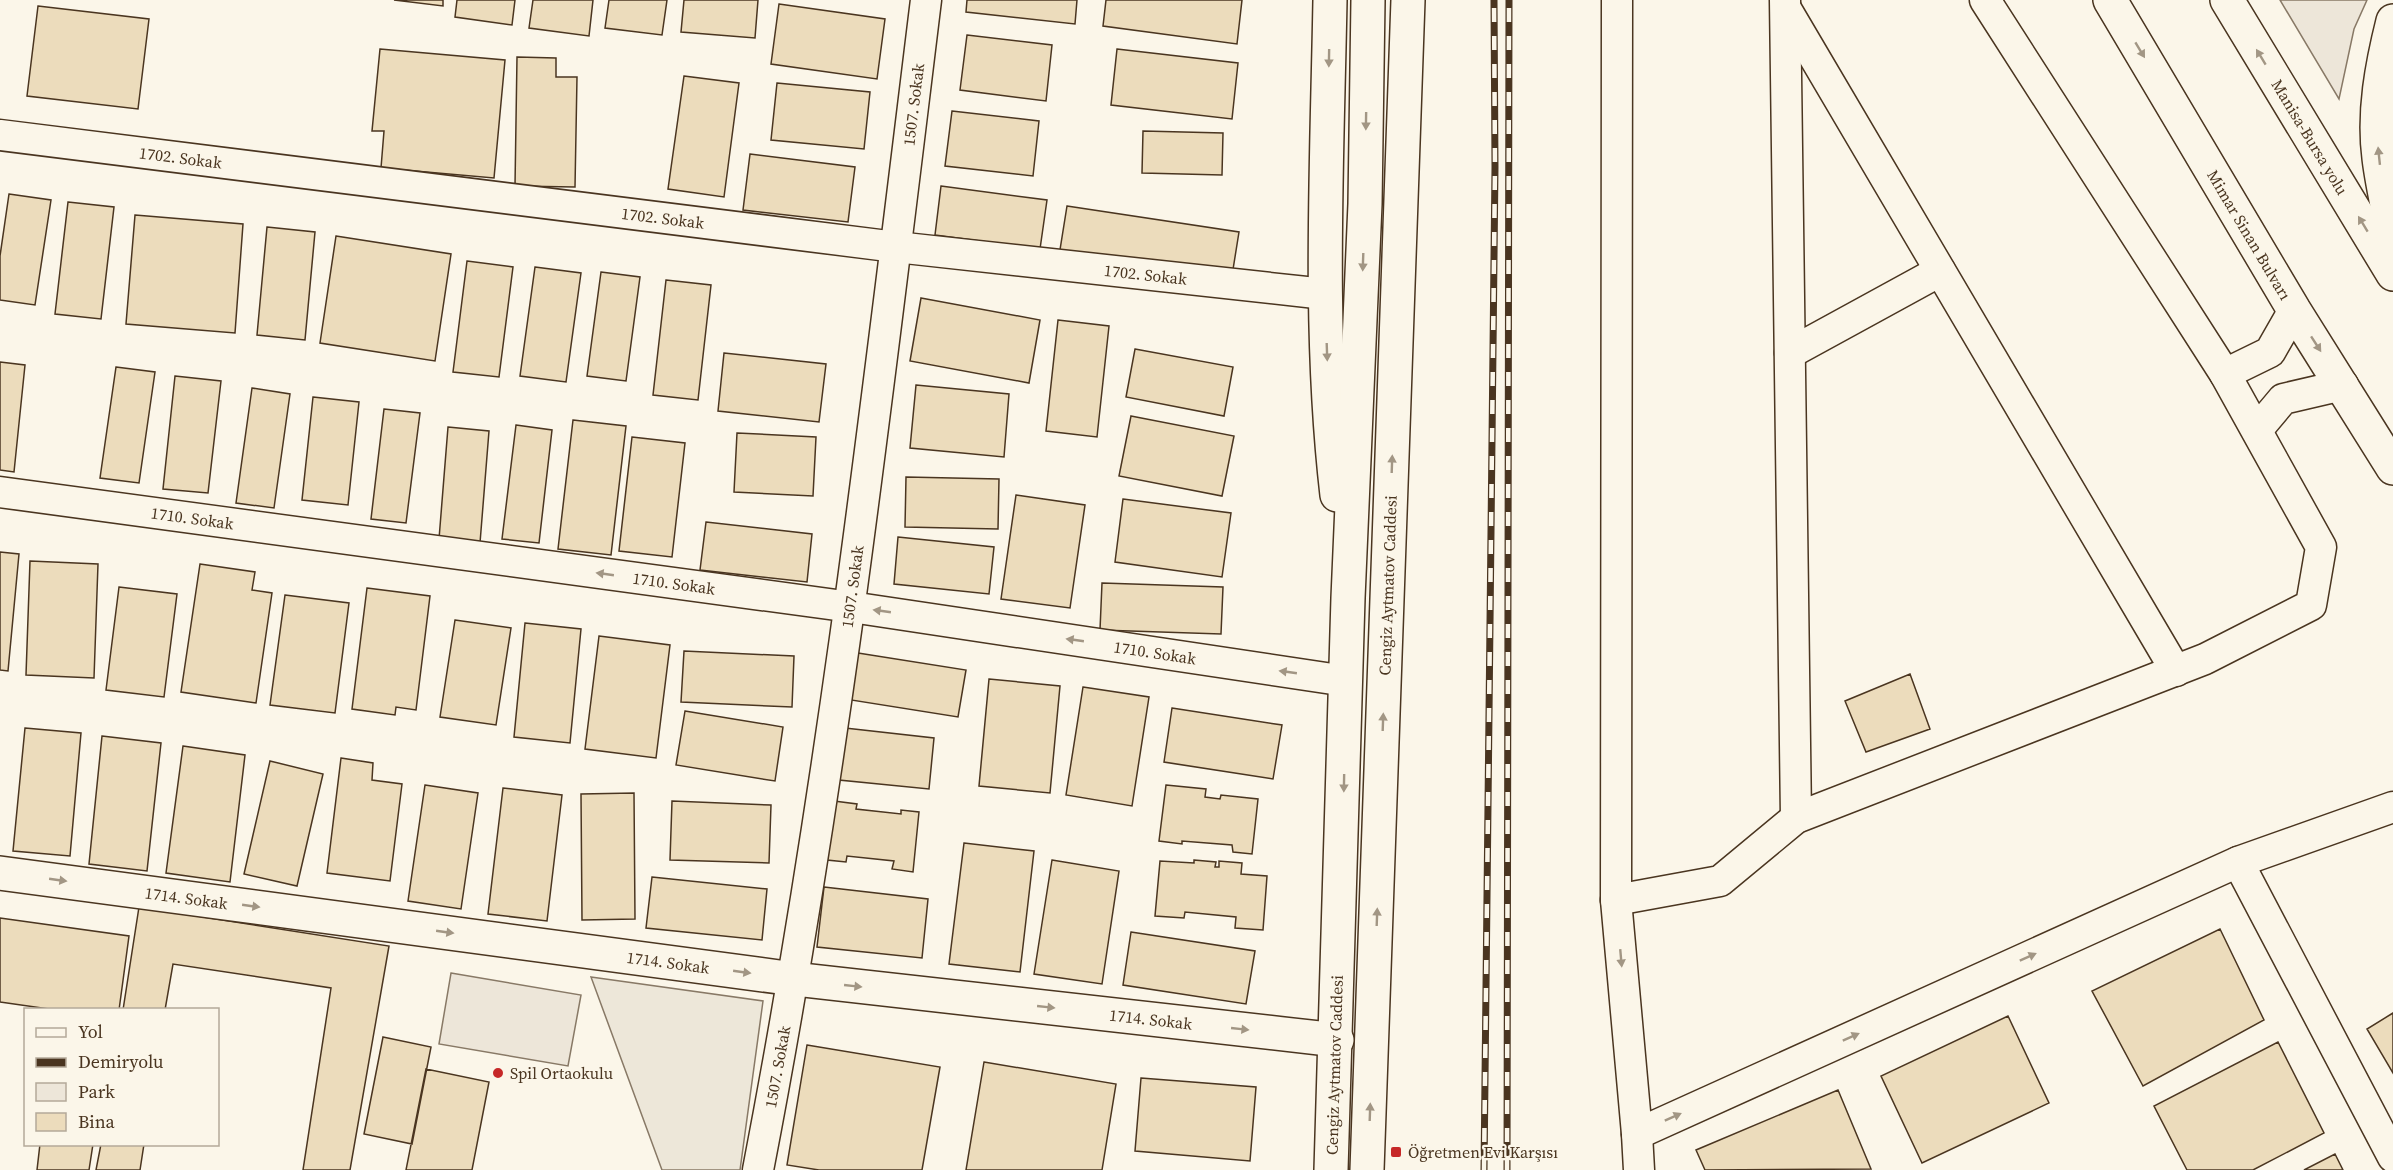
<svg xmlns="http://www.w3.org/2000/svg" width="2393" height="1170" viewBox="0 0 2393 1170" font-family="'Source Serif 4',serif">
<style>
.green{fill:#ede6d9;stroke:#887966;stroke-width:1.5}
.parking{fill:#ede7d9;stroke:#887966;stroke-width:1.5}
.building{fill:#ecdcbc;stroke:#4a3520;stroke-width:1.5}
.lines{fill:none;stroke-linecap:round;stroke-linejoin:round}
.minor-casing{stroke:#4a3520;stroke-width:33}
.tertiary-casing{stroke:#4a3520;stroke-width:36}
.primary-casing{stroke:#4a3520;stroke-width:36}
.trunk-casing{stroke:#4a3520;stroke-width:36}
.minor{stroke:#fbf6e9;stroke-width:30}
.tertiary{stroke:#fbf6e9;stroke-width:33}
.primary{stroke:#fbf6e9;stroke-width:33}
.trunk{stroke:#fbf6e9;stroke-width:33}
.rail-casing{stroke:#4a3520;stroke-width:7}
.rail{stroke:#fbf6e9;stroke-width:4.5;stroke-dasharray:14;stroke-linecap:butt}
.oneway{fill:#a29684}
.poi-dot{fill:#c62828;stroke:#fbf6e9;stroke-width:2}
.labels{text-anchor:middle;stroke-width:4.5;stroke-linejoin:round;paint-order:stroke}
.street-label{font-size:16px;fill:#4a3520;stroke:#fbf6e9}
.poi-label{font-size:16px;fill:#4a3520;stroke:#fbf6e9;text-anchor:start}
</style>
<rect width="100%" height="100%" fill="#fbf6e9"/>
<!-- green -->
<path class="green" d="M 2280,0 L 2367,0 L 2354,29 L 2339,99 Z
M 451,973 L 581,995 L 568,1066 L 439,1044 Z"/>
<!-- parking -->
<path class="parking" d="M 591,977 L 763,1001 L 740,1170 L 662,1170 Z"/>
<!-- building -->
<path class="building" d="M 394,0 L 443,0 L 443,6 Z
M 457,0 L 515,0 L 512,25 L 455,17 Z
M 533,0 L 593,0 L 589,36 L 529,28 Z
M 609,0 L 667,0 L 662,35 L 605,28 Z
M 684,0 L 758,0 L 755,38 L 681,32 Z
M 967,0 L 1077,0 L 1075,24 L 966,12 Z
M 1106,0 L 1242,0 L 1237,44 L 1103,26 Z
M 779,4 L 885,19 L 877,79 L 771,64 Z
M 38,6 L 149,19 L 138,109 L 27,96 Z
M 967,35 L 1052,45 L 1046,101 L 960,90 Z
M 380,49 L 505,60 L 494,178 L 381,168 L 384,131 L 372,131 Z
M 1117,49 L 1238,63 L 1232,119 L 1111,105 Z
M 517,57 L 556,58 L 556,77 L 577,77 L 575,187 L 515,186 Z
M 684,76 L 739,83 L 724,197 L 668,189 Z
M 777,83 L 870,92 L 864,149 L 771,140 Z
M 952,111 L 1039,121 L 1033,176 L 945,166 Z
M 1143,131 L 1223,133 L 1222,175 L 1142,173 Z
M 750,154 L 855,167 L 848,222 L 743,210 Z
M 941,186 L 1047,200 L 1040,249 L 935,235 Z
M 9,194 L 51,200 L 35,305 L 0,300 L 0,256 Z
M 68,202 L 114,207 L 101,319 L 55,314 Z
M 1067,206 L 1239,232 L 1231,282 L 1059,256 Z
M 135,215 L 243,224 L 235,333 L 126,324 Z
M 267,227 L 315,232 L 305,340 L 257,335 Z
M 336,236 L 451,254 L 435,361 L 320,343 Z
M 467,261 L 513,267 L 499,377 L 453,372 Z
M 535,267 L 581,273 L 566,382 L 520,376 Z
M 601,272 L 640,277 L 626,381 L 587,376 Z
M 666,280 L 711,285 L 698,400 L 653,395 Z
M 921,298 L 1040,320 L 1029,383 L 910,361 Z
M 1058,320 L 1109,326 L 1097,437 L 1046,431 Z
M 1135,349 L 1233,367 L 1224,416 L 1126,397 Z
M 724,353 L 826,364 L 819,422 L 718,411 Z
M 0,362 L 25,365 L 14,472 L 0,470 Z
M 116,367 L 155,372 L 139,483 L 100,478 Z
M 175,376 L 221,381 L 208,493 L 163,489 Z
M 916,385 L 1009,394 L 1004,457 L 910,448 Z
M 252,388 L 290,394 L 274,508 L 236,503 Z
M 313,397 L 359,402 L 348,505 L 302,500 Z
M 384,409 L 420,413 L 406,523 L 371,519 Z
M 1131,416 L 1234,436 L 1222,496 L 1119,476 Z
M 573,420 L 626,426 L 611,555 L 558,549 Z
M 516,425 L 552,430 L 539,543 L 502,539 Z
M 448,427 L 489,431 L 480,543 L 439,539 Z
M 737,433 L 816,437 L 813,496 L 734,492 Z
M 632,437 L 685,443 L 672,557 L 619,551 Z
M 906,477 L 999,479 L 998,529 L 905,527 Z
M 1016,495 L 1085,505 L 1070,608 L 1001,599 Z
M 1123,499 L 1231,513 L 1222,577 L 1115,562 Z
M 706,522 L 812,534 L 807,582 L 700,570 Z
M 898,537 L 994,547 L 989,594 L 894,584 Z
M 0,552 L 19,554 L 8,671 L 0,670 Z
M 30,561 L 98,564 L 94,678 L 26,675 Z
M 200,564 L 255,572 L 252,590 L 272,593 L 256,703 L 181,692 Z
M 1102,583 L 1223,587 L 1221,634 L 1100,630 Z
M 119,587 L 177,594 L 164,697 L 106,690 Z
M 367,588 L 430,596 L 416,710 L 396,707 L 395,715 L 352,709 Z
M 285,595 L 349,603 L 335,713 L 270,705 Z
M 455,620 L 511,628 L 496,725 L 440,717 Z
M 525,623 L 581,629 L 570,743 L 514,737 Z
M 599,636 L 670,645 L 656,758 L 585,749 Z
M 684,651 L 794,656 L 792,707 L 681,702 Z
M 858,653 L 966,670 L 958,717 L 851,700 Z
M 1910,674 L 1930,729 L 1866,752 L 1845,701 Z
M 989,679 L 1060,686 L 1050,793 L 979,786 Z
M 1083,687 L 1149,697 L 1132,806 L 1066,795 Z
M 1172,708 L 1282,725 L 1273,779 L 1164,762 Z
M 685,711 L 783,727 L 775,781 L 676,765 Z
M 25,728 L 81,733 L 70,856 L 13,851 Z
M 845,728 L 934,738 L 929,789 L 839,780 Z
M 102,736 L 161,743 L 147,871 L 89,864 Z
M 183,746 L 245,755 L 230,882 L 166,873 Z
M 341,758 L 373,763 L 372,780 L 402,784 L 390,881 L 327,873 Z
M 270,761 L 323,774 L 297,886 L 244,874 Z
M 425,785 L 478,793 L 461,909 L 408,901 Z
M 1166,785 L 1206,789 L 1205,797 L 1220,799 L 1221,795 L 1258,799 L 1252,854 L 1233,852 L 1232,845 L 1182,841 L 1182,844 L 1159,841 Z
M 503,788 L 562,795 L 547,921 L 488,914 Z
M 634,793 L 635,919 L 582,920 L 581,794 Z
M 672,801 L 771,805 L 769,863 L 670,860 Z
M 834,801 L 857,804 L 856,809 L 901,814 L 901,810 L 919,812 L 913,872 L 892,869 L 894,861 L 847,856 L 846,862 L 827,860 Z
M 964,843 L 1034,851 L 1020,972 L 949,964 Z
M 1052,860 L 1119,871 L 1102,984 L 1034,974 Z
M 1194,860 L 1216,862 L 1215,867 L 1219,867 L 1219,861 L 1242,863 L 1241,874 L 1267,876 L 1263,930 L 1235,928 L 1236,917 L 1185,912 L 1184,918 L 1155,916 L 1160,861 L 1194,863 Z
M 652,877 L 767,889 L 762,940 L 646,928 Z
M 824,887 L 928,899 L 922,958 L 817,947 Z
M 139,907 L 389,946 L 350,1170 L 303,1170 L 331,988 L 173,964 L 165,1010 L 123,1010 Z
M 0,918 L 129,936 L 119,1010 L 56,1010 L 0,1002 Z
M 2220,929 L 2264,1020 L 2143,1086 L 2092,991 Z
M 1131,932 L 1255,951 L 1246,1004 L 1123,985 Z
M 2393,1013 L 2393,1073 L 2367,1029 Z
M 2008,1016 L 2049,1103 L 1922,1163 L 1881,1076 Z
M 383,1037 L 431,1047 L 412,1144 L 364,1134 Z
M 2278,1042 L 2324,1133 L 2253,1170 L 2187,1170 L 2154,1106 Z
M 807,1045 L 940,1067 L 922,1170 L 819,1170 L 787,1165 Z
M 984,1062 L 1116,1084 L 1102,1170 L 966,1170 Z
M 426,1069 L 489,1082 L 472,1170 L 406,1170 Z
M 1141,1078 L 1256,1087 L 1250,1161 L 1135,1151 Z
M 1838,1090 L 1871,1169 L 1705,1170 L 1696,1150 Z
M 40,1144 L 93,1144 L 89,1170 L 37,1170 Z
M 101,1144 L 144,1144 L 140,1170 L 96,1170 Z
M 2335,1154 L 2343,1170 L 2304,1170 Z"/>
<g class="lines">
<defs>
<g id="minor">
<path d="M 1617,0 L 1616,900 L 1637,1134 L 2238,862 L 2393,807"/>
<path d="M 1785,0 L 1796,818"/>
<path d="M 1786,9 L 2176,671"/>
<path id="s1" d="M 0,135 L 896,247 L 1325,294"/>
<path d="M 1790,353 L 1940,271"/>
<path d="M 2225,374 L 2270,352 L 2294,310"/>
<path d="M 2257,430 L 2283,399 L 2343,385"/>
<path id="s2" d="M 0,492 L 851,607 L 1346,681"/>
<path d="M 2238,862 L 2393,1157"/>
<path d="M 1616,900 L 1720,881 L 1796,818 L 2205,659 L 2311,605 L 2321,547 L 2225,374 L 1985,0"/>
<path d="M 1637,1134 L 1639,1170"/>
<path id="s3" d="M 758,1170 C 833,783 878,391 926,0"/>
</g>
<g id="tertiary">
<path id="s4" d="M 0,873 L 794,979 L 1337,1040"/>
</g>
<g id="primary">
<path d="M 1330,0 C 1327,165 1318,331 1337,495"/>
<path id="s5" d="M 1331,1170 L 1348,598 L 1365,204 L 1368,0"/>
<path id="s6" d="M 1367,1170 L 1408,0"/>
</g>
<g id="trunk">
<path id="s7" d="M 2110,0 L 2294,310 L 2393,468"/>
<path id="s8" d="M 2227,0 L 2393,274"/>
<path d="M 2393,21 C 2382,65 2373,112 2379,158 C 2382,183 2388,209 2393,234"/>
</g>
</defs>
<!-- minor casing -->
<use href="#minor" class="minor-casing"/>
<!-- tertiary casing -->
<use href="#tertiary" class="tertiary-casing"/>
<!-- primary casing -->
<use href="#primary" class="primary-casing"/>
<!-- trunk casing -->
<use href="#trunk" class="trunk-casing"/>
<!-- minor -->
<use href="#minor" class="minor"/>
<!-- tertiary -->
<use href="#tertiary" class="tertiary"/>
<!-- primary -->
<use href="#primary" class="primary"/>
<!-- trunk -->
<use href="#trunk" class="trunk"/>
<defs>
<path id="rail" d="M 1484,1170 L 1495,167 L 1494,0
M 1507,1170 L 1509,0"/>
</defs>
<!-- rail casing -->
<use href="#rail" class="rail-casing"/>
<!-- rail -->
<use href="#rail" class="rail"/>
</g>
<!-- one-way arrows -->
<defs><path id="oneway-solid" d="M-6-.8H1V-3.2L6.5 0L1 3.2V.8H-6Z" transform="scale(1.5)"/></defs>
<g class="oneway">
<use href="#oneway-solid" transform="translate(2140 50) rotate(59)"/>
<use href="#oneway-solid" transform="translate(2261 57) rotate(-121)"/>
<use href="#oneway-solid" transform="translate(1329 58) rotate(91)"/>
<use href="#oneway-solid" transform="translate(1366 121) rotate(91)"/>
<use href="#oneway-solid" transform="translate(2379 156) rotate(-96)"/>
<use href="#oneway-solid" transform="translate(2363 224) rotate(-121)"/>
<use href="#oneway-solid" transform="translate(1363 262) rotate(92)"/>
<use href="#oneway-solid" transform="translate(2316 344) rotate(57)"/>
<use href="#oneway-solid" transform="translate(1327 352) rotate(88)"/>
<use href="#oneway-solid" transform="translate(1392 464) rotate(-88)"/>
<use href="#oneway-solid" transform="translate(605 574) rotate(-172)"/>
<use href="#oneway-solid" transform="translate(882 611) rotate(-172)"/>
<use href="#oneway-solid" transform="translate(1075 640) rotate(-172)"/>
<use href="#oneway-solid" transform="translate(1288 672) rotate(-172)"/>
<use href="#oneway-solid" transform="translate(1383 722) rotate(-88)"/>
<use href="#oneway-solid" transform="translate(1344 783) rotate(91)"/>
<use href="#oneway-solid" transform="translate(58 880) rotate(8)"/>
<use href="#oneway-solid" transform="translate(251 906) rotate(8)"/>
<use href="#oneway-solid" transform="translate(1377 917) rotate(-88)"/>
<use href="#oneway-solid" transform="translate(445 932) rotate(8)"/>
<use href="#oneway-solid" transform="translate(2028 957) rotate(-24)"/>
<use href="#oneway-solid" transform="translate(1621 958) rotate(85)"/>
<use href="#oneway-solid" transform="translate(742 972) rotate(8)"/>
<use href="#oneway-solid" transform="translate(853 986) rotate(6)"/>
<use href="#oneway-solid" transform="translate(1046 1007) rotate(6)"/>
<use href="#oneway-solid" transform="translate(1240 1029) rotate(6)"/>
<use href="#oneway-solid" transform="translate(1851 1037) rotate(-24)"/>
<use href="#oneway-solid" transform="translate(1370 1112) rotate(-88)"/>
<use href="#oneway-solid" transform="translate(1673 1117) rotate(-24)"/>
</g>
<!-- markers -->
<g class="poi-dot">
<circle cx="498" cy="1073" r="6"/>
<rect x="1390" y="1146" width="12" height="12" rx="3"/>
</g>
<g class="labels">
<!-- street labels -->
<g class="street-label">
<text dy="6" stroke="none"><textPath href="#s3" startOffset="1077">1507. Sokak</textPath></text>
<text dy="6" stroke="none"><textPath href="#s8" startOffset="160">Manisa-Bursa yolu</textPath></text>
<text dy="6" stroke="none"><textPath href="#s1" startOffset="182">1702. Sokak</textPath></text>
<text dy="6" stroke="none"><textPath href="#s1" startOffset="668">1702. Sokak</textPath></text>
<text dy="6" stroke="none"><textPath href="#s7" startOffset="273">Mimar Sinan Bulvarı</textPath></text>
<text dy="6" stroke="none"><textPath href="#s1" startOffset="1154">1702. Sokak</textPath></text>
<text dy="6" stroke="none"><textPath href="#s2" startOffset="194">1710. Sokak</textPath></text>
<text dy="6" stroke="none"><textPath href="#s2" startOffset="680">1710. Sokak</textPath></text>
<text dy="6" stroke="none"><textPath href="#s6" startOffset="585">Cengiz Aytmatov Caddesi</textPath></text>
<text dy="6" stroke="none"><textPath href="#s3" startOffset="591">1507. Sokak</textPath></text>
<text dy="6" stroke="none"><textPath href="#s2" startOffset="1166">1710. Sokak</textPath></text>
<text dy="6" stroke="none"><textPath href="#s4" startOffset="188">1714. Sokak</textPath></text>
<text dy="6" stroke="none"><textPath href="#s4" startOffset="674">1714. Sokak</textPath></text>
<text dy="6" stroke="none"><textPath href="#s4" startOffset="1160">1714. Sokak</textPath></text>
<text dy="6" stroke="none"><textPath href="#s5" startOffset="105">Cengiz Aytmatov Caddesi</textPath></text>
<text dy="6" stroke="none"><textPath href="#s3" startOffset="105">1507. Sokak</textPath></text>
</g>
<!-- poi labels -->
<g class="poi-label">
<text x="510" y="1079">Spil Ortaokulu</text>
<text x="1408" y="1158">Öğretmen Evi Karşısı</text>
</g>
</g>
<!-- legend -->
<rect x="24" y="1008" width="195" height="138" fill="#fbf6e9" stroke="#b4a999" stroke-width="1.5"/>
<rect x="36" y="1028" width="30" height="9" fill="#fbf6e9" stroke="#b4a999" stroke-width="1.5"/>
<text x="78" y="1038" font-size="18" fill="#4a3520">Yol</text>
<rect x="36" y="1058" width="30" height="9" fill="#4a3520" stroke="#b4a999" stroke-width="1.5"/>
<text x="78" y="1068" font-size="18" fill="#4a3520">Demiryolu</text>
<rect x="36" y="1083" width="30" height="18" fill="#ede6d9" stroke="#b4a999" stroke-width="1.5"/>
<text x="78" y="1098" font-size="18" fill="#4a3520">Park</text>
<rect x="36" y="1113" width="30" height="18" fill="#ecdcbc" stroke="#b4a999" stroke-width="1.5"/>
<text x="78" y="1128" font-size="18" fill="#4a3520">Bina</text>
</svg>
